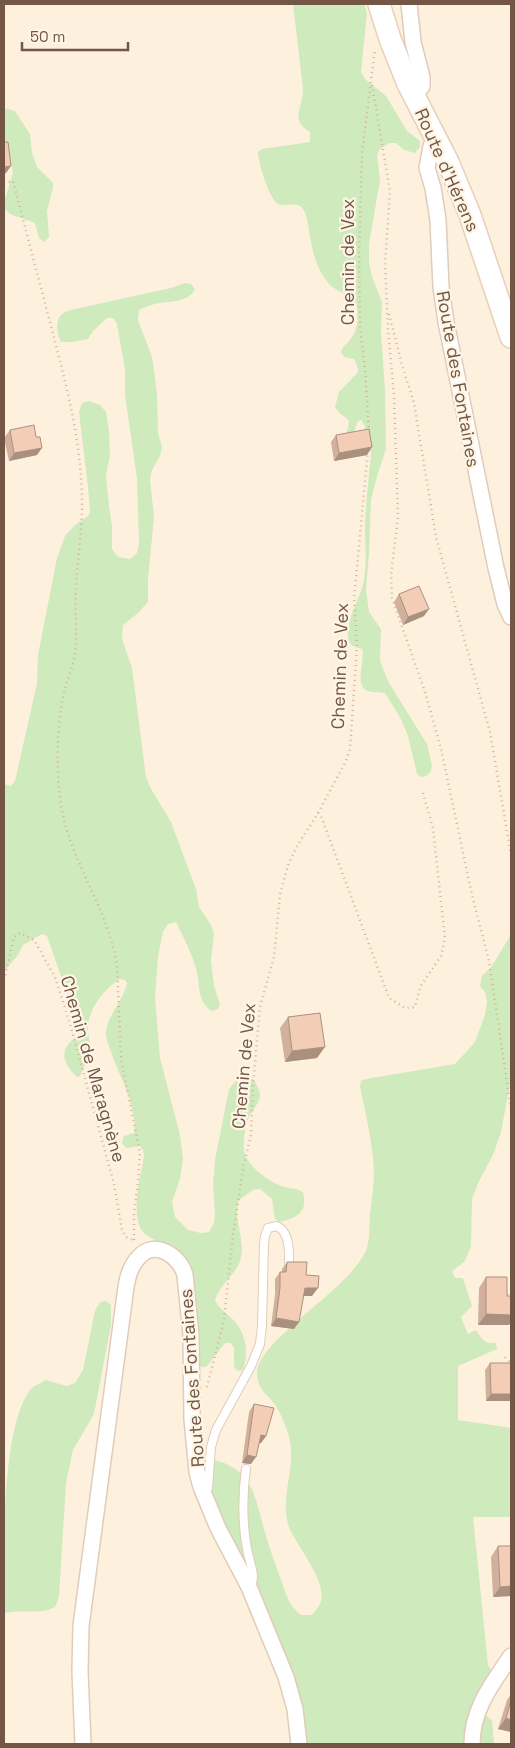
<svg xmlns="http://www.w3.org/2000/svg" width="515" height="1748" viewBox="0 0 515 1748" font-family="'Space Grotesk',sans-serif">
<style>
.green{fill:#cfeabd}
.lines{fill:none;stroke-linecap:round;stroke-linejoin:round}
.lane-casing{stroke:#e0ccba;stroke-width:10}
.street-casing{stroke:#e0ccba;stroke-width:18}
.secondary-casing{stroke:#e8cfba;stroke-width:24}
.path{stroke:#d7b199;stroke-width:2.5;stroke-dasharray:1 4;stroke-linecap:butt}
.lane{stroke:#fff;stroke-width:8}
.street{stroke:#fff;stroke-width:15}
.secondary{stroke:#fff;stroke-width:21}
.wall{fill:#d1b09c}
.shaded-wall{fill:#aa907f}
.building{fill:#f3cdb5;stroke:#aa907f}
.labels{text-anchor:middle;stroke-width:4.5;stroke-linejoin:round;paint-order:stroke}
.street-label{font-size:18px;fill:#735646;stroke:#fff5e5}
</style>
<rect width="100%" height="100%" fill="#fdf1de"/>
<!-- green -->
<path class="green" d="M 293,4 L 364,4 L 367,13 L 361,72 L 365,79 L 386,96 L 407,131 L 420,141 L 420,147 L 415,153 L 404,150 L 396,143 L 390,143 L 380,149 L 377,155 L 380,180 L 369,244 L 369,263 L 372,277 L 382,302 L 381,332 L 385,391 L 386,449 L 378,473 L 371,499 L 369,553 L 366,590 L 369,612 L 381,629 L 380,660 L 383,669 L 389,683 L 427,744 L 432,765 L 431,771 L 426,776 L 421,777 L 417,774 L 408,736 L 401,719 L 385,693 C 379,692 374,693 368,691 C 353,686 366,660 362,649 C 355,647 349,646 348,638 C 346,617 361,599 364,579 C 367,561 365,544 365,525 C 366,501 369,476 371,452 C 367,442 368,428 361,420 L 358,421 L 354,432 L 350,434 L 347,432 L 349,421 C 344,415 339,414 335,407 L 339,392 L 358,372 L 357,365 L 354,359 L 344,357 L 341,352 C 342,347 346,345 349,341 C 358,331 358,321 357,308 C 355,294 337,293 329,284 C 316,269 312,250 309,231 C 308,224 307,215 303,209 C 298,201 285,207 278,204 C 269,199 258,162 258,152 L 262,149 L 310,142 L 310,132 C 289,120 303,108 303,89 Z
M 4,108 L 15,111 L 22,122 L 30,134 L 32,153 L 37,167 L 53,183 L 53,188 L 47,211 L 49,237 L 44,242 L 39,238 L 35,223 L 10,214 L 4,208 L 4,202 L 13,173 L 10,159 L 4,149 Z
M 185,283 L 191,284 L 195,289 C 189,303 167,301 155,304 C 150,305 144,308 139,310 L 138,320 L 152,357 L 154,370 L 157,394 L 158,433 L 162,447 L 160,456 L 152,470 L 150,479 L 154,517 L 148,579 L 148,602 L 138,613 L 123,625 L 122,639 L 132,668 L 146,777 L 150,787 L 171,822 L 196,889 L 199,907 L 211,925 L 214,933 L 211,961 L 214,985 L 220,1005 L 218,1009 L 212,1011 C 196,1001 201,985 196,969 C 192,953 183,937 176,922 L 168,924 L 163,932 L 158,956 L 155,997 L 160,1058 L 180,1135 L 183,1159 L 180,1179 L 172,1202 L 175,1217 L 188,1230 L 201,1233 L 209,1232 L 214,1223 L 215,1214 L 213,1186 L 215,1160 L 229,1089 L 237,1079 L 249,1076 C 254,1080 256,1083 258,1088 C 264,1099 255,1106 250,1115 C 245,1124 241,1148 246,1157 C 253,1170 270,1183 285,1187 C 292,1189 296,1188 303,1192 C 308,1212 298,1217 280,1222 L 275,1219 L 272,1199 L 260,1189 L 253,1190 L 239,1200 C 232,1220 247,1240 240,1261 C 236,1274 220,1284 215,1300 C 220,1311 230,1315 237,1324 C 247,1338 248,1354 243,1370 L 238,1371 L 234,1367 L 234,1348 L 231,1343 L 225,1343 L 206,1367 L 201,1367 L 198,1362 L 200,1336 L 195,1309 L 164,1244 C 157,1241 149,1238 144,1233 C 129,1218 141,1174 144,1156 L 143,1150 L 140,1146 L 126,1148 L 122,1143 L 124,1136 L 134,1133 C 138,1109 120,1077 112,1055 C 110,1048 106,1040 106,1033 C 106,1017 124,1000 127,983 L 125,980 L 120,979 C 104,989 87,1010 88,1030 C 88,1035 90,1041 90,1046 C 90,1056 84,1066 80,1076 L 77,1077 C 61,1062 59,1048 78,1036 C 80,1023 72,1015 69,1003 C 63,980 55,959 47,936 L 42,934 L 23,945 L 18,955 L 4,971 L 4,784 L 11,786 L 15,781 L 37,683 L 38,655 L 57,558 L 65,536 L 74,526 L 88,516 L 90,512 L 88,487 L 79,412 L 82,403 L 89,401 L 100,405 L 106,412 L 109,431 L 110,455 L 106,476 L 109,506 L 112,526 L 112,549 L 118,557 L 130,559 L 137,553 L 139,543 L 137,478 L 125,395 L 125,369 L 117,324 L 113,318 L 107,318 L 93,331 L 88,339 L 73,342 L 61,342 C 57,335 55,319 62,314 C 66,311 71,310 75,309 L 171,288 Z
M 510,936 L 511,1079 L 501,1132 L 493,1155 L 479,1181 L 472,1199 L 471,1247 L 464,1262 L 452,1271 L 455,1278 L 463,1278 L 472,1306 L 461,1317 L 468,1334 L 476,1330 C 482,1339 484,1344 496,1343 L 497,1349 L 458,1366 L 458,1420 L 511,1428 L 511,1517 L 473,1517 L 488,1665 L 492,1672 L 485,1715 L 492,1720 L 494,1744 L 302,1744 L 297,1695 L 212,1506 L 201,1461 L 206,1458 C 255,1467 254,1496 266,1536 C 270,1551 276,1565 281,1580 C 287,1596 288,1604 301,1615 L 312,1615 C 314,1612 317,1609 319,1606 C 332,1584 294,1545 288,1524 C 280,1495 297,1465 289,1437 C 287,1428 281,1414 276,1406 C 268,1394 258,1391 257,1374 C 256,1340 353,1288 367,1248 C 370,1238 369,1225 370,1214 C 372,1199 374,1184 374,1169 C 372,1141 366,1114 360,1087 L 361,1081 L 366,1079 L 455,1064 L 475,1042 L 485,1015 L 487,1002 L 485,992 L 480,986 L 482,976 L 492,966 Z
M 106,1301 L 111,1305 L 111,1325 L 94,1414 L 73,1450 L 66,1483 L 59,1597 L 55,1607 C 40,1615 21,1609 4,1613 C 4,1560 0,1430 30,1390 C 33,1386 41,1383 46,1380 L 66,1386 L 75,1383 L 83,1370 L 95,1311 L 100,1302 Z"/>
<g class="lines">
<defs>
<path id="lane" d="M 246,1469 C 242,1496 242,1534 250,1561 C 252,1570 256,1580 249,1587
M 204,1493 L 208,1488 L 211,1447 L 216,1430 L 251,1366 L 260,1344 L 262,1325 L 264,1244 L 265,1236 L 268,1228 L 277,1226 C 290,1233 289,1250 289,1263"/>
<path id="street" d="M 409,4 L 413,42 L 422,77 L 422,86 L 419,90 L 413,94
M 436,141 L 431,146 L 427,168 L 433,188 L 438,220 L 441,287 L 446,322 L 496,568 L 505,604 L 511,617
M 83,1744 L 80,1671 L 81,1626 L 124,1302 C 126,1287 127,1269 139,1257 C 155,1239 180,1256 185,1275 L 191,1335 L 192,1419 L 197,1472 L 201,1487 L 218,1528 L 249,1587 L 286,1677 L 295,1709 L 299,1744
M 472,1744 C 472,1709 492,1684 511,1656"/>
<path id="secondary" d="M 379,4 L 390,39 L 408,84 L 448,162 L 470,215 L 511,337"/>
</defs>
<!-- lane casing -->
<use href="#lane" class="lane-casing"/>
<!-- street casing -->
<use href="#street" class="street-casing"/>
<!-- secondary casing -->
<use href="#secondary" class="secondary-casing"/>
<!-- path -->
<path class="path" d="M 372,85 L 390,191 L 385,264 L 388,329 L 394,395 L 398,517 L 391,575 L 392,598 L 425,692 L 441,749 L 472,895 L 489,961 L 511,1110
M 4,183 L 13,181 C 26,231 39,280 52,330 C 67,388 82,444 82,504 C 82,533 77,561 76,589 C 74,610 78,633 75,654 C 73,668 66,682 63,697 C 57,729 56,765 60,797 C 66,857 108,906 117,965 L 121,1059 L 140,1153 L 138,1183 L 134,1213 L 134,1243
M 389,314 L 402,365 L 414,403 L 436,537 L 490,732 L 511,855
M 369,432 L 365,369 L 360,327 L 359,255 L 362,153 L 375,49
M 318,813 L 321,816 L 389,998 L 405,1008 L 415,1007 L 420,987 L 441,956 L 445,938 L 433,828 L 423,793
M 4,980 L 14,937 L 20,933 L 34,940 L 55,977 L 71,1027 L 114,1184 L 122,1230 L 126,1237 L 133,1240
M 506,1289 L 511,1305
M 505,1357 L 511,1364
M 207,1387 L 224,1320 L 233,1235 L 244,1164 L 251,1135 L 253,1086 L 260,1007 L 274,957 L 280,894 L 288,865 L 297,846 L 318,813 L 346,761 L 350,749 L 357,646 L 354,599 L 368,450"/>
<!-- lane -->
<use href="#lane" class="lane"/>
<!-- street -->
<use href="#street" class="street"/>
<!-- secondary -->
<use href="#secondary" class="secondary"/>
</g>
<!-- wall -->
<path class="wall" d="M 10,430 L 37,455 L 9,461 L 4,438 Z
M 336,435 L 367,455 L 334,461 L 331,442 Z
M 399,594 L 424,616 L 403,625 L 394,602 Z
M 288,1017 L 317,1058 L 285,1062 L 280,1028 Z
M 287,1262 L 306,1275 L 312,1296 L 303,1296 L 299,1322 L 294,1329 L 271,1326 L 275,1295 L 275,1279 L 280,1272 L 282,1272 L 282,1269 Z
M 486,1277 L 507,1296 L 511,1296 L 511,1322 L 509,1325 L 478,1325 L 479,1288 Z
M 490,1363 L 511,1363 L 511,1401 L 486,1401 L 485,1370 Z
M 254,1404 L 266,1436 L 261,1443 L 259,1443 L 251,1464 L 242,1463 L 249,1412 Z
M 498,1546 L 511,1546 L 511,1596 L 493,1597 L 491,1557 Z
M 511,1694 L 511,1732 L 498,1729 L 507,1700 Z"/>
<!-- shaded-wall -->
<path class="shaded-wall" d="M 11,166 L 6,173 L 4,174 L 4,167 Z
M 372,447 L 367,455 L 334,461 L 339,453 Z
M 42,448 L 37,455 L 9,461 L 14,453 Z
M 429,609 L 424,616 L 403,625 L 408,617 Z
M 325,1047 L 317,1058 L 285,1062 L 292,1051 Z
M 305,1288 L 318,1288 L 312,1296 L 299,1296 Z
M 486,1314 L 511,1315 L 511,1322 L 509,1325 L 478,1325 Z
M 276,1318 L 299,1322 L 294,1329 L 271,1326 Z
M 491,1394 L 511,1394 L 511,1401 L 486,1401 Z
M 261,1435 L 266,1436 L 261,1443 L 256,1442 Z
M 247,1455 L 256,1457 L 251,1464 L 242,1463 Z
M 511,1586 L 511,1596 L 493,1597 L 500,1587 Z
M 506,1718 L 511,1720 L 511,1732 L 498,1729 Z"/>
<!-- building -->
<path class="building" d="M 4,142 L 8,142 L 11,166 L 4,167 Z
M 34,425 L 36,437 L 40,437 L 42,448 L 14,453 L 10,430 Z
M 369,429 L 372,447 L 339,453 L 336,435 Z
M 419,586 L 429,609 L 408,617 L 399,594 Z
M 320,1013 L 325,1047 L 292,1051 L 288,1017 Z
M 287,1262 L 307,1262 L 306,1275 L 319,1276 L 318,1288 L 305,1288 L 299,1322 L 276,1318 L 280,1288 L 280,1272 L 286,1272 Z
M 486,1277 L 507,1277 L 507,1296 L 511,1296 L 511,1315 L 486,1314 Z
M 490,1363 L 511,1363 L 511,1394 L 491,1394 Z
M 254,1404 L 274,1408 L 266,1436 L 261,1435 L 256,1457 L 247,1455 Z
M 498,1546 L 511,1546 L 511,1586 L 500,1587 Z
M 511,1700 L 511,1720 L 506,1718 Z"/>
<g class="labels">
<!-- street labels -->
<g class="street-label">
<text transform="translate(447 170) rotate(66)" y="6">Route d'Hérens</text>
<text transform="translate(348 262) rotate(-90)" y="6">Chemin de Vex</text>
<text transform="translate(458 379) rotate(80)" y="6">Route des Fontaines</text>
<text transform="translate(340 666) rotate(-88)" y="6">Chemin de Vex</text>
<text transform="translate(244 1066) rotate(-85)" y="6">Chemin de Vex</text>
<text transform="translate(93 1069) rotate(74)" y="6">Chemin de Maragnène</text>
<text transform="translate(192 1378) rotate(-94)" y="6">Route des Fontaines</text>
</g>
</g>
<!-- border -->
<rect width="515" height="1748" fill="none" stroke="#735646" stroke-width="10"/>
<!-- scale -->
<path d="M22 42v8h106v-8" fill="none" stroke="#735646" stroke-width="2.5"/>
<text x="30" y="42" font-size="15" fill="#735646" stroke="#fff5e5" stroke-width="4" paint-order="stroke">50 m</text>
</svg>
